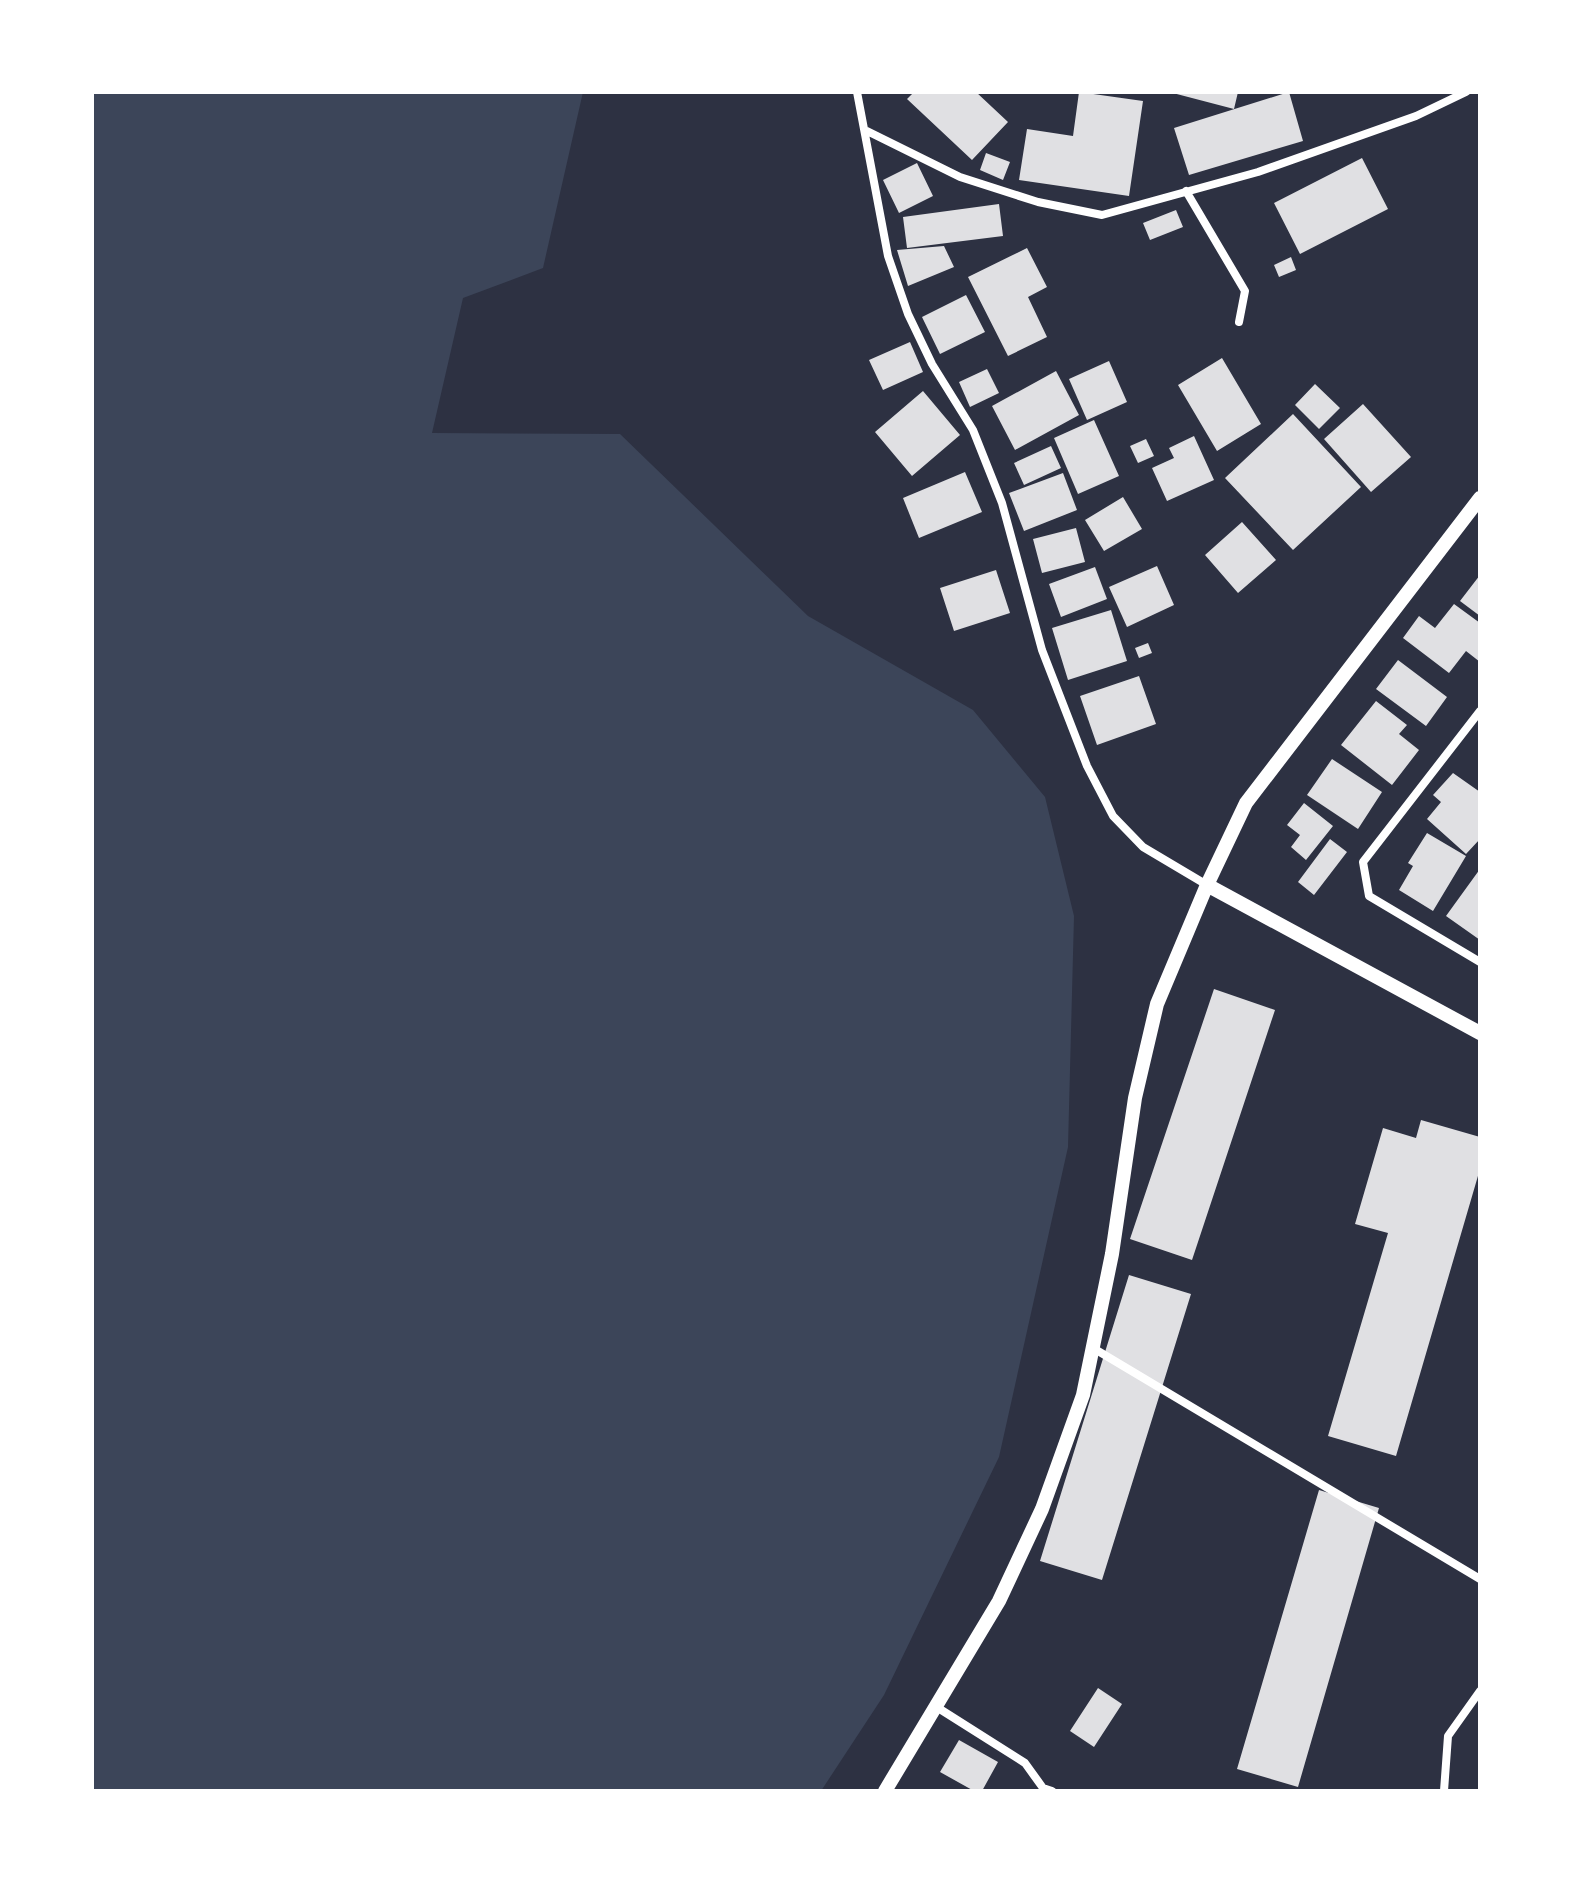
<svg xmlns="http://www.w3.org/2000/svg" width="1572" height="1883" viewBox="0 0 1572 1883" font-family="'Golos Text',sans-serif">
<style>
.green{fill:#3c4559}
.building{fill:#e0e0e3}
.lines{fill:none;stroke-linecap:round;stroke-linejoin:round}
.minor{stroke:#fff;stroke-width:8}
.tertiary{stroke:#fff;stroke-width:14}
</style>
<rect width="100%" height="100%" fill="#2d3142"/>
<!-- green -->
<path class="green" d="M 92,92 L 583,92 L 543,268 L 463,298 L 432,433 L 620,434 L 808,616 L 973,710 L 1045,797 L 1074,916 L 1068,1147 L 999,1457 L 884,1695 L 821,1791 L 92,1791 Z"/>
<!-- building -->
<path class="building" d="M 914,92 L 976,92 L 1008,122 L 972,160 L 907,99 Z
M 1079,92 L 1143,101 L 1129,196 L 1019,180 L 1027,129 L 1073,136 Z
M 1169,92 L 1238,92 L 1234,109 Z
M 1289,92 L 1303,141 L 1189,175 L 1174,128 Z
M 986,153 L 1010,162 L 1003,180 L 980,170 Z
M 1362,158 L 1388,209 L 1300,254 L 1274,203 Z
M 917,163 L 933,196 L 899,213 L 883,180 Z
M 999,204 L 1003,236 L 907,248 L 903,217 Z
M 1176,210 L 1183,227 L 1150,240 L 1143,223 Z
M 944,246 L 954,267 L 908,286 L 897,250 Z
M 1027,248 L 1047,287 L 1028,297 L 1047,337 L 1008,356 L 968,277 Z
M 1291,257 L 1296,270 L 1279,277 L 1274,265 Z
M 966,295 L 985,332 L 940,354 L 922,317 Z
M 910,342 L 923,372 L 883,390 L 869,360 Z
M 1222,358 L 1261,424 L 1217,451 L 1178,385 Z
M 1109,361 L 1127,402 L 1087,420 L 1069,379 Z
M 987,369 L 999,393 L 970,407 L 959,382 Z
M 1056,371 L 1079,415 L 1015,450 L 992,406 Z
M 1315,384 L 1340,408 L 1319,429 L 1295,405 Z
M 923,391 L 960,435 L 912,476 L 875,432 Z
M 1363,404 L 1411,457 L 1371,492 L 1324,439 Z
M 1293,414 L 1361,487 L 1293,550 L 1225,478 Z
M 1094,420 L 1119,476 L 1078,494 L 1054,438 Z
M 1194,436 L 1214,480 L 1167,501 L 1152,468 L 1174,458 L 1169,448 Z
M 1146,439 L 1154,456 L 1138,463 L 1130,446 Z
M 1051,446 L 1061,468 L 1024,485 L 1014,463 Z
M 965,472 L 982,512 L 919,538 L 903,498 Z
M 1063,473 L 1077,510 L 1024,531 L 1009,493 Z
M 1123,497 L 1142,529 L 1104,551 L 1085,520 Z
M 1242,522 L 1276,560 L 1238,593 L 1205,555 Z
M 1076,528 L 1085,562 L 1042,573 L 1033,539 Z
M 1157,566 L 1174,605 L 1127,627 L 1109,587 Z
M 1095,567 L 1107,599 L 1061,617 L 1049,584 Z
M 996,570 L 1010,613 L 954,631 L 940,588 Z
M 1480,575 L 1480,616 L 1460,601 Z
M 1454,604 L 1480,623 L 1480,662 L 1466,651 L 1449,673 L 1403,638 L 1419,616 L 1435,628 Z
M 1111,610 L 1127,661 L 1068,680 L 1052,628 Z
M 1148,643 L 1152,653 L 1139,658 L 1135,648 Z
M 1398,660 L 1447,697 L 1426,726 L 1376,689 Z
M 1139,676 L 1156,724 L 1097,745 L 1080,696 Z
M 1376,701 L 1407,725 L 1399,734 L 1419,750 L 1392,785 L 1341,745 Z
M 1332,759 L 1382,792 L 1358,829 L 1307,795 Z
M 1453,773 L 1480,792 L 1480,839 L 1466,854 L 1427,819 L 1441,802 L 1433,795 Z
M 1304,803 L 1333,826 L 1306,860 L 1291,847 L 1300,835 L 1287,825 Z
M 1427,833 L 1466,856 L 1433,911 L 1399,890 L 1413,866 L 1408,863 Z
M 1330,839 L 1347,852 L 1314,895 L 1298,882 Z
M 1480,869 L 1480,940 L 1446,916 Z
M 1214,989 L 1275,1010 L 1192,1260 L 1130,1239 Z
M 1421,1120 L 1480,1137 L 1480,1169 L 1396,1456 L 1328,1436 L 1388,1233 L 1355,1224 L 1383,1128 L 1416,1138 Z
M 1129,1275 L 1191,1294 L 1102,1580 L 1040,1561 Z
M 1319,1490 L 1379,1508 L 1298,1787 L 1237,1769 Z
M 1098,1688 L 1122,1704 L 1094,1747 L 1070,1731 Z
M 959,1740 L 998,1762 L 982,1791 L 974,1791 L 940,1772 Z"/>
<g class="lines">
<!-- minor -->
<path class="minor" d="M 857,92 L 888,256 L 908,314 L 932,364 L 973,430 L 1002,503 L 1042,650 L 1087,766 L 1113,816 L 1143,847 L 1207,885
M 867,131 L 960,177 L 1038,202 L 1102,215 L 1258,172 L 1416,116 L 1466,92
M 1186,191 L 1245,291 L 1239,322
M 1480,711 L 1363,862 L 1369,896 L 1480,962
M 1093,1348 L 1480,1579
M 935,1706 L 1025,1763 L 1043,1788 L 1052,1791
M 1444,1791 L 1448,1736 L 1480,1691"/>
<!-- tertiary -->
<path class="tertiary" d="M 1207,885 L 1480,1033
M 885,1791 L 999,1601 L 1042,1509 L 1083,1395 L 1112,1254 L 1135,1098 L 1157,1004 L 1207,885 L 1246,803 L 1480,498"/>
</g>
<!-- border -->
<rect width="1572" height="1883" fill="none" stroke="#ffffff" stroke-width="188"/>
</svg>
